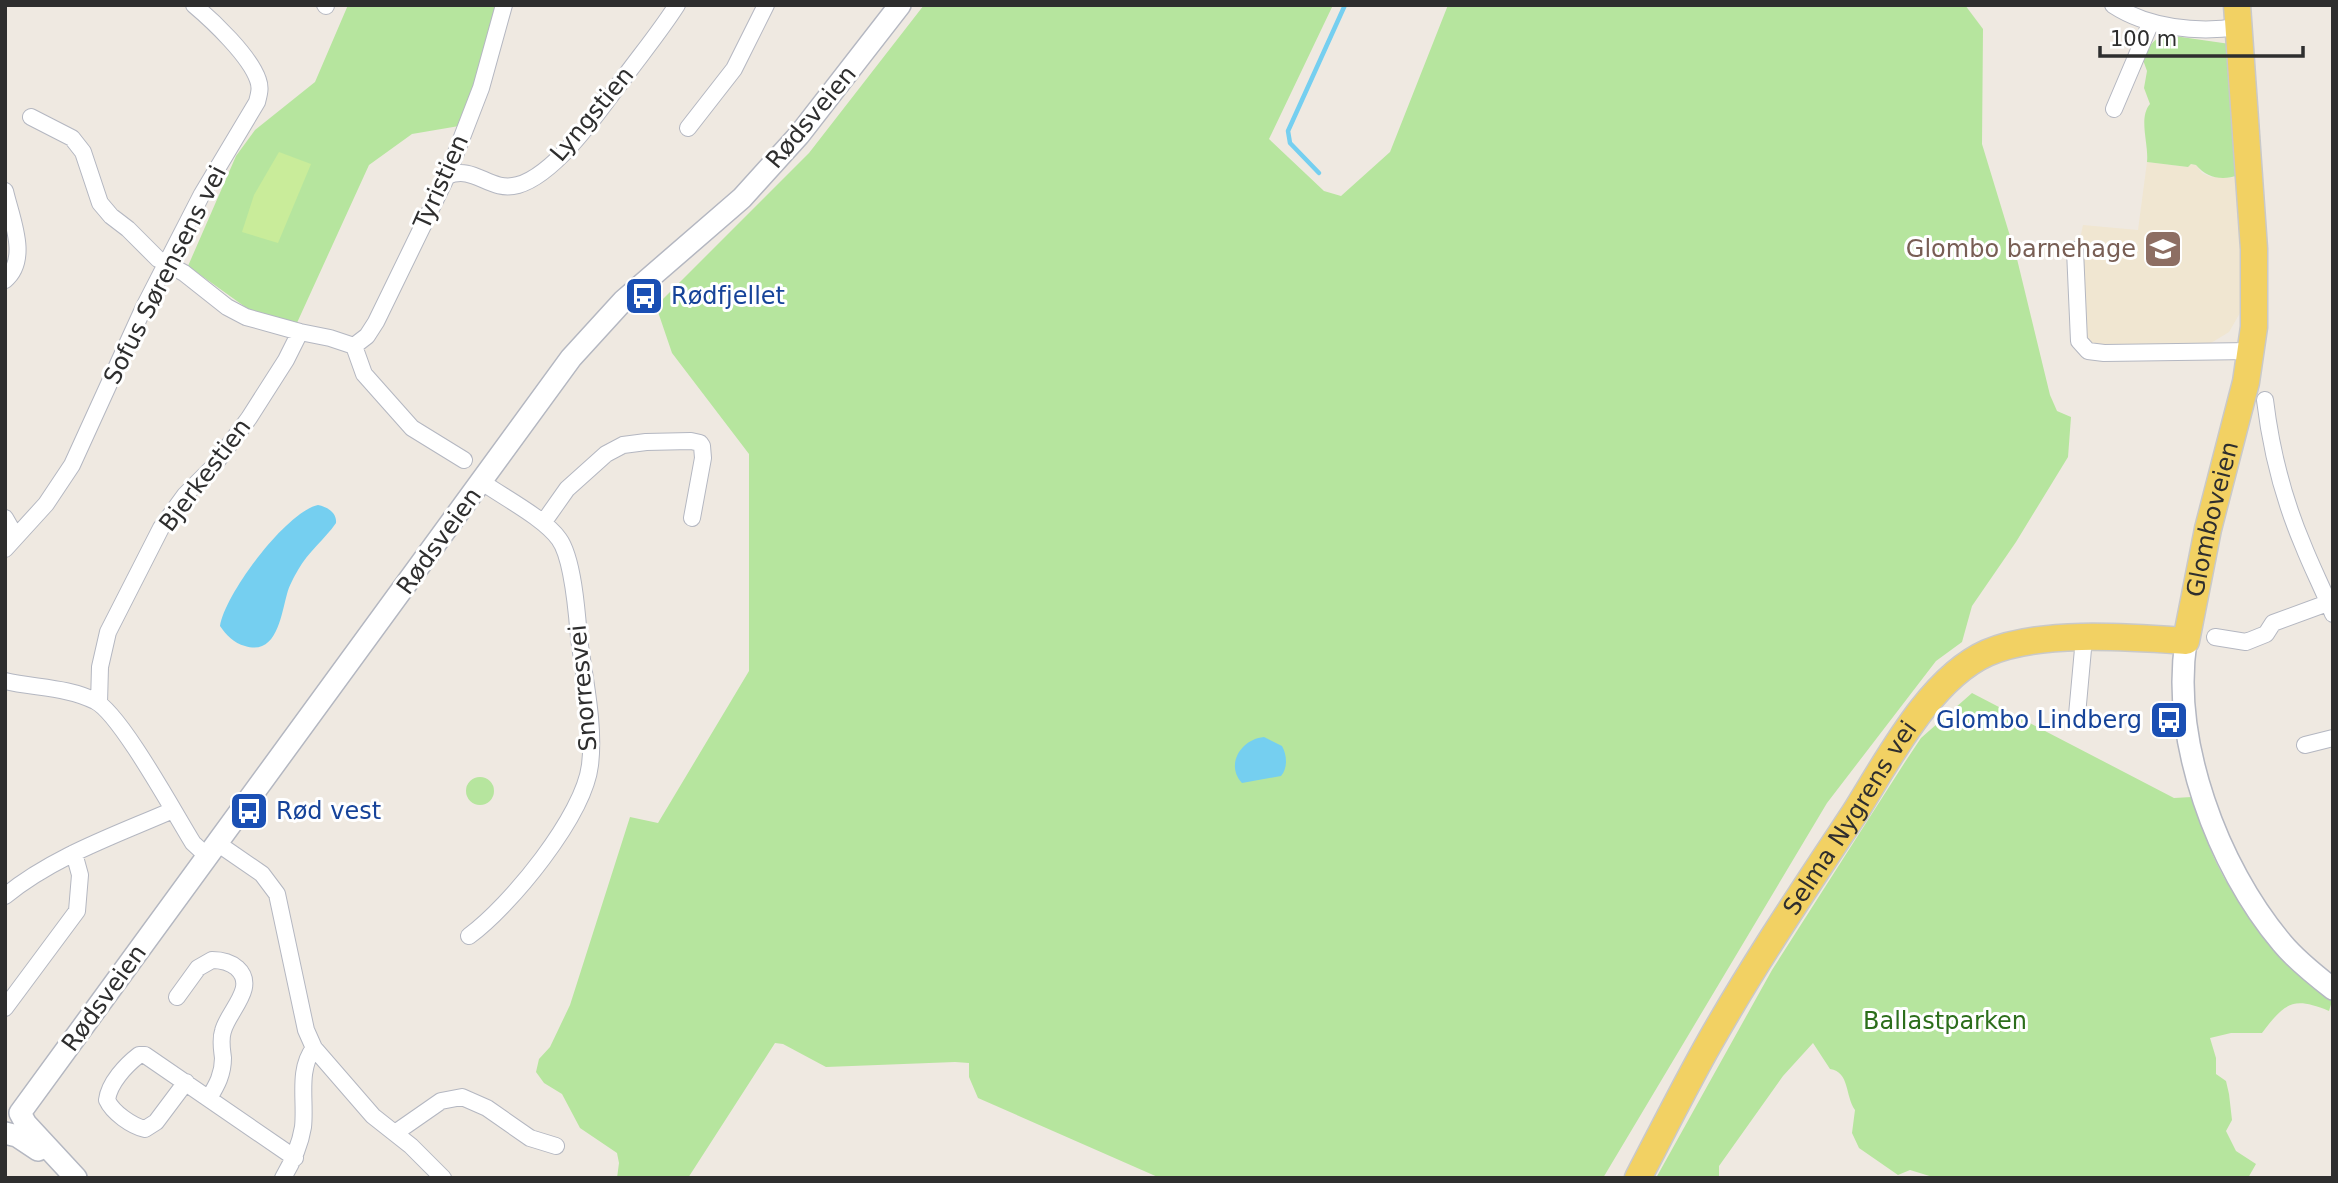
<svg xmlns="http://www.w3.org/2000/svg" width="2338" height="1183" viewBox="0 0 2338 1183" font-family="'DejaVu Sans',sans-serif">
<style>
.education{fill:#f0e6d1}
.green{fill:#b6e59e}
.pitch{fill:#c9ec9a}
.water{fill:#75cff0}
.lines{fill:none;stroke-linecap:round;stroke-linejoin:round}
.stream{stroke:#75cff0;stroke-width:4.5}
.minor-casing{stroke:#b4b7c1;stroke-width:18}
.tertiary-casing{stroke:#b4b7c1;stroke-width:24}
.primary-casing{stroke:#c9c9c9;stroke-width:29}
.minor{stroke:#fff;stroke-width:16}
.tertiary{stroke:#fff;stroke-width:21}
.primary{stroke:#f2d163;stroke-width:26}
.labels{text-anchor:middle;stroke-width:6;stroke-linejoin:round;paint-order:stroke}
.street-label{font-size:24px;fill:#2e2e2e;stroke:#fff}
.education-label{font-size:24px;fill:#785e54;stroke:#fff;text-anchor:end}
.transit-label{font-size:24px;fill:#164399;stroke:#fff;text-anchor:start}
.park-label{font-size:24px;fill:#2c6e1b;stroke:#fff}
</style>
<rect width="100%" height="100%" fill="#efe9e1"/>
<!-- education -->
<path class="education" d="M 2147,162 L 2188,167 L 2191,164 L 2196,165 L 2202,173 L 2211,177 L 2231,178 L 2239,175 L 2244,306 L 2229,332 L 2206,346 L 2096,347 L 2084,337 L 2080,239 L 2083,225 L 2138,230 Z"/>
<!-- green -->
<path class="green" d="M 348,5 L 499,5 L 493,37 L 459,126 L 412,134 L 369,165 L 296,325 L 255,314 L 188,266 L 236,156 L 255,130 L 315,82 Z
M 924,5 L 1333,5 L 1269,139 L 1324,191 L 1341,196 L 1390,152 L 1448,5 L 1965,5 L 1983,29 L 1982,144 L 2017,259 L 2050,395 L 2057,411 L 2071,417 L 2068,457 L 2016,542 L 1972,606 L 1962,642 L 1936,661 L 1827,803 L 1603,1178 L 1160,1178 L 978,1098 L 969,1077 L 969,1063 L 955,1062 L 826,1067 L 783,1044 L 775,1043 L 688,1178 L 617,1178 L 619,1163 L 617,1153 L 580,1128 L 562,1094 L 544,1083 L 536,1072 L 539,1059 L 550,1047 L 570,1005 L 630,817 L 658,823 L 749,671 L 749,454 L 672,353 L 656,306 L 809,153 Z
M 2167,35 L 2230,44 L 2239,175 C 2222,181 2207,178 2196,165 L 2191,164 L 2188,167 L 2147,162 C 2149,144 2138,118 2150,104 L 2144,88 L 2147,71 L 2143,60 C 2148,47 2153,38 2167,35 Z
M 1972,693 L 2174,798 L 2192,797 C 2200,819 2207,843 2217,864 C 2244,919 2287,961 2332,1001 L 2329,1011 C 2292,996 2285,1003 2262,1033 L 2231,1033 L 2210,1038 L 2216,1058 L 2216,1074 L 2226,1081 L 2229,1094 L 2232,1120 L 2226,1131 L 2236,1151 L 2256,1164 L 2248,1178 L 1936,1178 L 1910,1170 L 1898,1175 L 1859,1148 L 1852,1133 L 1855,1110 C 1845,1096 1850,1072 1830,1069 L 1813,1043 L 1783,1076 L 1719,1166 L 1719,1178 L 1656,1178 L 1772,970 L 1905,762 L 1921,738 Z
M466 791a14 14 0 1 1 28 0a14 14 0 1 1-28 0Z"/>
<!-- pitch -->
<path class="pitch" d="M 279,152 L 311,164 L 278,243 L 242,232 L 254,195 Z"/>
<!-- water -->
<path class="water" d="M 318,505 C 328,507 337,513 336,523 C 325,539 308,552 298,570 C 294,577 289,586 287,594 C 281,615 277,656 245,646 C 234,643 226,635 220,626 C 225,594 286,512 318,505 Z
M 1264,737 L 1282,746 C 1287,755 1288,768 1281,776 L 1242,783 C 1225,765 1241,739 1264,737 Z"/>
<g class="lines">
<!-- stream -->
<path class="stream" d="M 1319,173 L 1290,143 L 1288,131 L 1345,5"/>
<defs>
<path id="minor" d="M 325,5 L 326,6
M 2113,5 C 2148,28 2197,33 2238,27
M 2114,109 L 2151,22
M 31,117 L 72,138 L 83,152 L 100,203 L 111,216 L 128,229 L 158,259 L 184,273 L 227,307 L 246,317 L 300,332 L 330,338 L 354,346 L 367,336 L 376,322 L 447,176 L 481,88 L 504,5
M 688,128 L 734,69 L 766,5
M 447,176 C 475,164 489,193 518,185 C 557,174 602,107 626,75 C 643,52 661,30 677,5
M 5,191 C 11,218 30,259 5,280
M 2075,250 L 2079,341 L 2088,351 L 2104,353 L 2251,351
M 354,346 L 364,374 L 412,428 L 464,460
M 2265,400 C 2271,450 2283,498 2303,545 C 2312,568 2324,591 2333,614
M 5,518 L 16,537
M 543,523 L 567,489 L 606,454 L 623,445 L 646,442 L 691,441 L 700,443 L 702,446 L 703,458 L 692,518
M 5,549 L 46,504 L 72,465 L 144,307 L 202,194 L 257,102 C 259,94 261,88 258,80 C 250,56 213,21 194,5
M 2215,637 L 2246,642 L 2266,634 L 2273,623 L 2333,601
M 5,681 C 34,688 68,687 95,701 C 120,713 175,814 193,843 L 207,856
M 99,703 L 100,667 L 108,632 L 161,528 L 185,495 L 212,468 L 249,418 L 286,360 L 300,332
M 2077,715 L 2084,638
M 2305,745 L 2333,738
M 217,843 L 262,874 L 277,894 L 306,1030 L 314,1048 L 373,1116 L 411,1146 L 443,1178
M 5,896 C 54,856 116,835 173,810
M 469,936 C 510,906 584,816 590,765 C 595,725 584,678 579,638 C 577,613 573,558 559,539 C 544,518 503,497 482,482
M 177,997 L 198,968 L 212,960 C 221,960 230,962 237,968 C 258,987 228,1011 223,1031 C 220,1040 222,1049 223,1058 C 223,1074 217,1085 209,1098
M 5,1008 L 77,911 L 80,875 L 74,853
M 186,1082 L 156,1122 L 145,1129 C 132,1126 113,1113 107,1100 C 109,1083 126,1065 139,1055 L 145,1055 L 295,1158
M 395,1133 L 441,1101 L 462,1097 L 487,1108 L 530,1138 L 556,1146
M 283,1178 C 293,1161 300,1146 303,1127 C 306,1101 297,1070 314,1048"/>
<path id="tertiary" d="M 2186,641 C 2171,741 2217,866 2282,943 C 2296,960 2315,975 2333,989
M 20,1113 L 571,358 L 623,301 L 742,198 L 799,135 L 900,5
M 20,1113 L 26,1124 L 76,1178
M 5,1133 L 17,1136 L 38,1150"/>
<g id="primary">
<path id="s1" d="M 1638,1178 C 1661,1134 1683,1090 1707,1047 C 1752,967 1803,891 1854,814 C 1887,762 1929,679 1987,653 C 2040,630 2128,637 2186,641 L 2208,529 L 2246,382 L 2254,327 L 2254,249 L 2237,5"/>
</g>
</defs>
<!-- minor casing -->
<use href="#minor" class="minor-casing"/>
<!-- tertiary casing -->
<use href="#tertiary" class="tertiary-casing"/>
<!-- primary casing -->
<use href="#primary" class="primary-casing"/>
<!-- minor -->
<use href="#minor" class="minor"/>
<!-- tertiary -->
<use href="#tertiary" class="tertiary"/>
<!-- primary -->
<use href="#primary" class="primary"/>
</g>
<!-- icons -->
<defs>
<symbol id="school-square" viewBox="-11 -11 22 22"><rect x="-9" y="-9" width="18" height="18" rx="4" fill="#8d6e63" stroke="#fff"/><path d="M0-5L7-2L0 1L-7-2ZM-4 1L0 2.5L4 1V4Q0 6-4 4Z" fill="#fff"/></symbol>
<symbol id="bus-square" viewBox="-11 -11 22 22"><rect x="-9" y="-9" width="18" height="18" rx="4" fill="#1a4fb4" stroke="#fff"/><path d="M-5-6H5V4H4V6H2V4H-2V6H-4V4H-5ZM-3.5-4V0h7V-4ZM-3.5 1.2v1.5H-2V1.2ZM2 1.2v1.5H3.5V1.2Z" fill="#fff"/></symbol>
</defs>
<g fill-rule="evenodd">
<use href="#school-square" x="2141" y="227" width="44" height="44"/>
<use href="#bus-square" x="622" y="274" width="44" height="44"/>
<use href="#bus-square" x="2147" y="698" width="44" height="44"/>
<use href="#bus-square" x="227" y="789" width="44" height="44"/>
</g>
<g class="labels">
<!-- street labels -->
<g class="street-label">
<text transform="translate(592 114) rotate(-50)" y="8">Lyngstien</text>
<text transform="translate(811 117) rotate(-50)" y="8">Rødsveien</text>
<text transform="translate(441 182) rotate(-66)" y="8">Tyristien</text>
<text transform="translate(165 275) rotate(-63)" y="8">Sofus Sørensens vei</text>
<text transform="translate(205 475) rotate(-53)" y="8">Bjerkestien</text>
<text dy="8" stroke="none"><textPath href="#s1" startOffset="961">Glomboveien</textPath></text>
<text transform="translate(439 541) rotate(-54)" y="8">Rødsveien</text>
<text transform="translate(583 688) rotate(-95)" y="8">Snorresvei</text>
<text dy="8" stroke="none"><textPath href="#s1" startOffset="418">Selma Nygrens vei</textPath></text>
<text transform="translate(104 998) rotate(-54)" y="8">Rødsveien</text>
</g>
<!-- education labels -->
<g class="education-label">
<text x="2136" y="257">Glombo barnehage</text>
</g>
<!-- transit labels -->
<g class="transit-label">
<text x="671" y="304">Rødfjellet</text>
<text x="2142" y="728" text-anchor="end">Glombo Lindberg</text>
<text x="276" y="819">Rød vest</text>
</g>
<!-- park labels -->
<g class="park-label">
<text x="1945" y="1029">Ballastparken</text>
</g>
</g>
<!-- border -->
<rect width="2338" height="1183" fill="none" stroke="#2e2e2e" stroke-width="14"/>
<!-- scale -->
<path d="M2100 46v10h203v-10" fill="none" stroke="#2e2e2e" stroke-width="3.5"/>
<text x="2110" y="46" font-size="21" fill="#2e2e2e" stroke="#ffffff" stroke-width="5" paint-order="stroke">100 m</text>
</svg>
